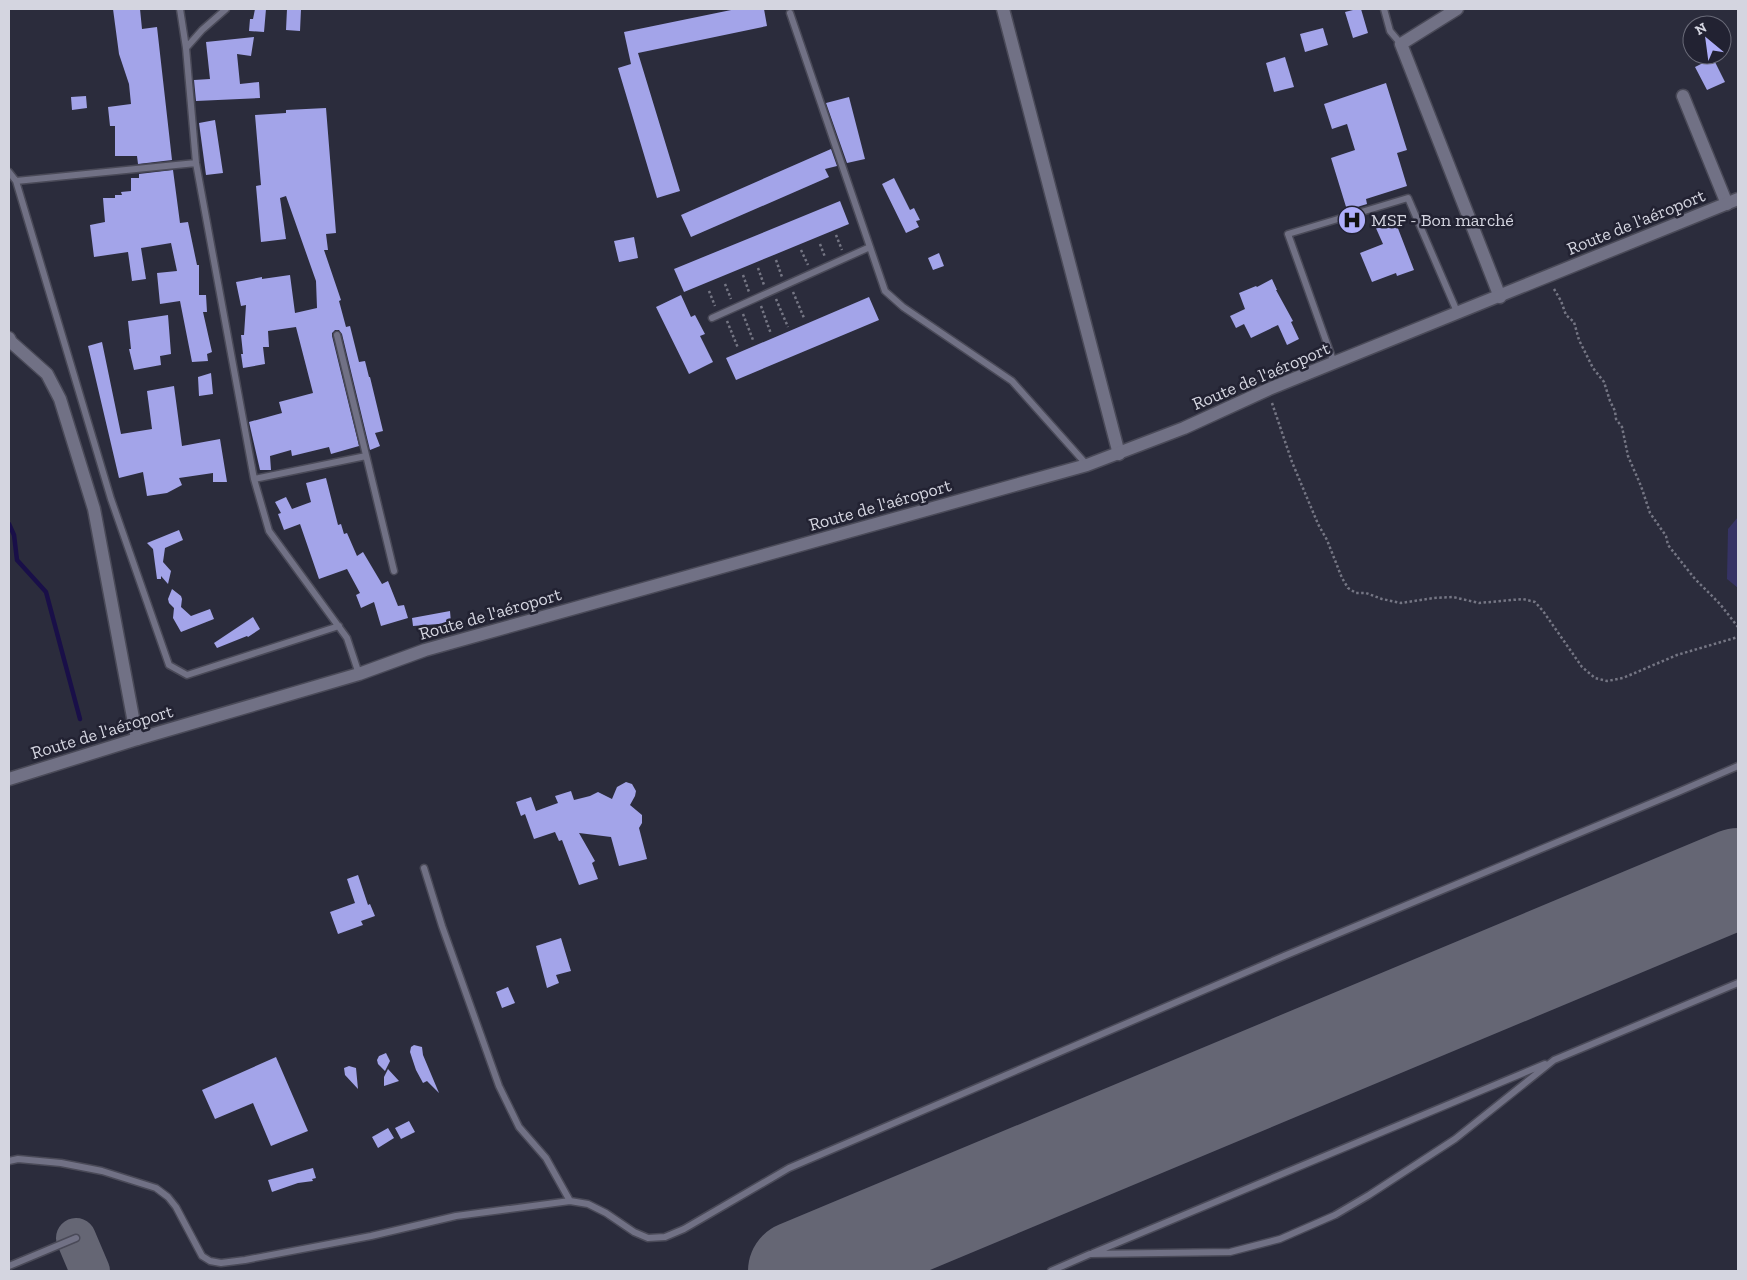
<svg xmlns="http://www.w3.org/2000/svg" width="1747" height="1280" viewBox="0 0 1747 1280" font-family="'Zilla Slab',serif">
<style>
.green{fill:#363365}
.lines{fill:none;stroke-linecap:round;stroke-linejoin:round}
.stream{stroke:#190f48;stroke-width:4.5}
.taxiway{stroke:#656674;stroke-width:40}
.runway{stroke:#656674;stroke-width:100}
.building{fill:#a3a4e9}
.service-casing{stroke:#4a4a58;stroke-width:9}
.minor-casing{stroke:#4a4a58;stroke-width:15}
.tertiary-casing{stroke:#4a4a58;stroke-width:15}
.path{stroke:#757684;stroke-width:2.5;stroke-dasharray:2.5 2.5;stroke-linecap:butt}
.service{stroke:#717185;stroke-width:6}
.minor{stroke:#717185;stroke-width:12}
.tertiary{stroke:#717185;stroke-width:12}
.labels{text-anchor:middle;stroke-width:5;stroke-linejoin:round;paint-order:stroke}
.poi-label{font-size:18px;fill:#d4d5e0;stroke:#222232;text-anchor:start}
.street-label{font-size:18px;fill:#d4d5e0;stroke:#222232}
</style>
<rect width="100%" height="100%" fill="#2b2c3c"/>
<!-- green -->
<path class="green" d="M 1738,517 L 1738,588 L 1727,579 L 1728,529 Z"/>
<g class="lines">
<!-- stream -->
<path class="stream" d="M 9,524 L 14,535 L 17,560 L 46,592 L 80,719"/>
<!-- taxiway -->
<path class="taxiway" d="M 76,1238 L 90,1271"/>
<!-- runway -->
<path class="runway" d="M 798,1271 L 1738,878"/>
</g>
<!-- building -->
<path class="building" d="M 113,9 L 140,9 L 142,29 L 157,27 L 172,160 L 138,164 L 137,156 L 115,156 L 115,126 L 110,126 L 108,107 L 131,104 L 129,84 L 119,54 Z
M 255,9 L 266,9 L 264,32 L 249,31 L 250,19 L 253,19 Z
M 287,9 L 301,9 L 300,31 L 286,30 Z
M 736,9 L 764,9 L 767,26 L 638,53 L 680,191 L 657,198 L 618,68 L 631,64 L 624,32 Z
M 1357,9 L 1361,9 L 1368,33 L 1353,38 L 1345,12 Z
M 1323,28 L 1328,45 L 1305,52 L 1300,34 Z
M 254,37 L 251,56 L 237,54 L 240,84 L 259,82 L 260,98 L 196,101 L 194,80 L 210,79 L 206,42 Z
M 1285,57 L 1294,87 L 1274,92 L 1266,63 Z
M 1713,58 L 1725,82 L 1707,90 L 1695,67 Z
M 1386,83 L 1407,150 L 1397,153 L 1407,186 L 1366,199 L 1367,204 L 1347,210 L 1331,158 L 1355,150 L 1347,124 L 1332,129 L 1324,104 Z
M 86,96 L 87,108 L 72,110 L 71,97 Z
M 849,97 L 865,159 L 847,163 L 826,103 Z
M 326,108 L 336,233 L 326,234 L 328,250 L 324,250 L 341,300 L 339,301 L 346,327 L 350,326 L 359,362 L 365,361 L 369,377 L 370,377 L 383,431 L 375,433 L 380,446 L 370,450 L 342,334 L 339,330 L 335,330 L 332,333 L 332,336 L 359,446 L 331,454 L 329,447 L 292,456 L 291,450 L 270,456 L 271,470 L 260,470 L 249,422 L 282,413 L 279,402 L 313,393 L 296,327 L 268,331 L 269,347 L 263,347 L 265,364 L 243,368 L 241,354 L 243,354 L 241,335 L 244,335 L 246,305 L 241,306 L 236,282 L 262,277 L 262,279 L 290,275 L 295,313 L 317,308 L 316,281 L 286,196 L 280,198 L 286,239 L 261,242 L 256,186 L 261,185 L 255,115 L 286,113 L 286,110 Z
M 215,120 L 223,173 L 206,175 L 199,123 Z
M 831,149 L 837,166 L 825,169 L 829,177 L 691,237 L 681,215 Z
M 173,170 L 180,223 L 188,222 L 197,265 L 199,265 L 199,295 L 206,295 L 207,312 L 203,312 L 212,352 L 207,354 L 208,361 L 192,362 L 180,301 L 160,304 L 157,273 L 177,271 L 171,243 L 141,248 L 146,279 L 132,281 L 128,252 L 94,257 L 90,225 L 105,222 L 103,198 L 115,198 L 115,195 L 122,195 L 121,192 L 131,191 L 131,178 L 139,178 L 139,174 Z
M 894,178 L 910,210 L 914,208 L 920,220 L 916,221 L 919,227 L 906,233 L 882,184 Z
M 840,201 L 849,224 L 684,292 L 674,269 Z
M 1394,218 L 1414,270 L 1397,276 L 1396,273 L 1372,282 L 1360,253 L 1383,244 L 1375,226 Z
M 634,237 L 638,258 L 619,262 L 614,241 Z
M 939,253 L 944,266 L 933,270 L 928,258 Z
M 1272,279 L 1277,290 L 1276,290 L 1293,321 L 1291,322 L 1299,339 L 1287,345 L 1278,325 L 1251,338 L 1244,324 L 1236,328 L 1230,316 L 1245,309 L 1239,293 L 1256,286 L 1257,287 Z
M 681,295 L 691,317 L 695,315 L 705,334 L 700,336 L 713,362 L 689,374 L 656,307 Z
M 869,297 L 879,320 L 736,380 L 726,358 Z
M 168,315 L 171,354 L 160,356 L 161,365 L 134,370 L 129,349 L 131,349 L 128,321 Z
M 102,342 L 121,434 L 152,429 L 147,391 L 174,386 L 182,446 L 220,439 L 227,482 L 213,482 L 213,473 L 179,478 L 182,485 L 167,493 L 147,496 L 143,472 L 119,478 L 88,346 Z
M 211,373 L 213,394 L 199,396 L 198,377 Z
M 326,478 L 338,525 L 341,524 L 344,534 L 347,533 L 357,556 L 363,552 L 382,584 L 388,581 L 398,606 L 404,605 L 408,618 L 381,626 L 374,602 L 361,608 L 356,595 L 360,593 L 347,569 L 319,579 L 300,524 L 284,530 L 278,514 L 281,513 L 275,502 L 286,497 L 292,509 L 311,502 L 306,483 Z
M 179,530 L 183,540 L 165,548 L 163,562 L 171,571 L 168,584 L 161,576 L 161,579 L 157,579 L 153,549 L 147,543 Z
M 172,589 L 181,596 L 182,599 L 181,607 L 191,616 L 210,609 L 214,619 L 181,632 L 173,618 L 174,608 L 169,603 L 168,599 Z
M 450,611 L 451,623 L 413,626 L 412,618 Z
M 253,617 L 260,629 L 248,637 L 247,636 L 217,648 L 214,643 Z
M 626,782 L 632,784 L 636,791 L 635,796 L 630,805 L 642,815 L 642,823 L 639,828 L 647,859 L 619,866 L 611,837 L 579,833 L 595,861 L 592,863 L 598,879 L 579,885 L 562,840 L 559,841 L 555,832 L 534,839 L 525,814 L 521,816 L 516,802 L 531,797 L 536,811 L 558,803 L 555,796 L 571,791 L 574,800 L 590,796 L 598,792 L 612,799 L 617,787 Z
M 358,875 L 368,905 L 370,904 L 375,916 L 361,921 L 363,925 L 338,934 L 330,912 L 355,903 L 347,879 Z
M 561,938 L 571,971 L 556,975 L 559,983 L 547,988 L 536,946 Z
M 508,987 L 515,1003 L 502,1008 L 496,992 Z
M 414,1045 L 422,1047 L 423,1055 L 439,1093 L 427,1081 L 423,1083 L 416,1070 L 410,1052 L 411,1047 Z
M 386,1053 L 390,1061 L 385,1071 L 378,1064 L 377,1060 L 379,1056 Z
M 276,1057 L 308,1131 L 271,1146 L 253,1103 L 215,1119 L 202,1090 Z
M 349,1066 L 356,1068 L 358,1089 L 345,1075 L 344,1068 Z
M 388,1069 L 399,1081 L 384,1086 L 384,1077 Z
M 409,1121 L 415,1132 L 401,1139 L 395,1128 Z
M 388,1128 L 394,1138 L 378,1148 L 372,1137 Z
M 313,1168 L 316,1178 L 312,1179 L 313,1181 L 298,1183 L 272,1192 L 268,1180 Z"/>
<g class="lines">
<defs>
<path id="service" d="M 180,9 L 186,48
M 226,9 L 202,30 L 186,48 L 196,163 L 254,479 L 269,531 L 347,638 L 359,674
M 1384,9 L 1390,31 L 1401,44
M 790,13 L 885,291 L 903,307 L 1012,381 L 1087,465
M 9,172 L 16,181 L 111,499 L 169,665 L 187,675 L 339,626
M 16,181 L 196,163
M 712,318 L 870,247
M 337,335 L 394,571
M 1334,363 L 1288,234 L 1408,198 L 1458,314
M 254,479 L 366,456
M 424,868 L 442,926 L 499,1086 L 519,1127 L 546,1158 L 570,1201
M 9,1161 L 18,1159 L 61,1163 L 102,1171 L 156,1188 L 168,1197 L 176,1207 L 202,1256 L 210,1261 L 221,1263 L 245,1260 L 371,1236 L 456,1216 L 570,1201 L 588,1204 L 606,1213 L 634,1232 L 648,1238 L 665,1237 L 684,1229 L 789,1168 L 1284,956 L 1678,792 L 1738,766
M 1093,1253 L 1545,1064
M 9,1266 L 76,1238
M 1051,1271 L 1090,1254 L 1230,1252 L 1280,1239 L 1335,1215 L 1369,1195 L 1455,1139 L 1554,1060 L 1738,983"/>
<path id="minor" d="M 1003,9 L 1119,454
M 1457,9 L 1401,44 L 1500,297
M 1683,96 L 1727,204
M 9,338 L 11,342 L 47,374 L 60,399 L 94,509 L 137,739"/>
<path id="tertiary" d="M 9,779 L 137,739 L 359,674 L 425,650 L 1087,465 L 1184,428 L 1269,389 L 1738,199"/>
</defs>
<!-- service casing -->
<use href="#service" class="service-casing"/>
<!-- minor casing -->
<use href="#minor" class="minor-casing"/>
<!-- tertiary casing -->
<use href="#tertiary" class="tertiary-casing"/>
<!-- path -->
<path class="path" d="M 836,235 L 842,250
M 820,244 L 825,257
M 801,250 L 808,265
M 776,260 L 782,277
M 758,268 L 764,285
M 743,275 L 749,292
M 725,284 L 731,299
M 1554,289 L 1561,301 L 1566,315 L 1574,322 L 1579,340 L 1593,368 L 1604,382 L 1610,401 L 1615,411 L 1616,419 L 1622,427 L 1628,456 L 1641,486 L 1650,513 L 1666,536 L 1668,545 L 1695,579 L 1720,604 L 1738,627
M 709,291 L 715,306
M 793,292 L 804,318
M 776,299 L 788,327
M 761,306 L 771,334
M 743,314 L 753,340
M 727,321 L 738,348
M 1272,403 L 1292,462 L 1318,524 L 1327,540 L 1342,578 L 1348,588 L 1356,593 L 1366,593 L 1382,599 L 1401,603 L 1434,598 L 1453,597 L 1479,603 L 1523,599 L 1535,602 L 1543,611 L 1582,667 L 1595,678 L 1607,681 L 1623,678 L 1677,655 L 1738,637"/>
<!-- service -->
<use href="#service" class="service"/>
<!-- minor -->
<use href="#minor" class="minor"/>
<!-- tertiary -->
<use href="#tertiary" class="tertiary"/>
</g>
<!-- icons -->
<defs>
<symbol id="hospital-disc" viewBox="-11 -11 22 22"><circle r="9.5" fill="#aeaefa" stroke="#222232"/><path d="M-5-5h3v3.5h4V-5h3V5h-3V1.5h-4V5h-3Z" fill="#111"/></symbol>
</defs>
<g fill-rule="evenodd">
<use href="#hospital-disc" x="1336" y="204" width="32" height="32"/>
</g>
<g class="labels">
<!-- poi labels -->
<g class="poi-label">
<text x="1371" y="226">MSF - Bon marché</text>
</g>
<!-- street labels -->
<g class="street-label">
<text transform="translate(1636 222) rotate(-22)" y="6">Route de l'aéroport</text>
<text transform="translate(1261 376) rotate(-23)" y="6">Route de l'aéroport</text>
<text transform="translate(880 505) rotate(-16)" y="6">Route de l'aéroport</text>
<text transform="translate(490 614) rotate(-16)" y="6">Route de l'aéroport</text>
<text transform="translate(102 732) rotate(-17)" y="6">Route de l'aéroport</text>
</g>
</g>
<!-- border -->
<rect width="1747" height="1280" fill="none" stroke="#d4d5e0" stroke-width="20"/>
<!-- north arrow -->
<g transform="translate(1707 40) rotate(331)"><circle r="24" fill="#222232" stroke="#696a78"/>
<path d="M0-4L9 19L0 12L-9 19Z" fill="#aeaefa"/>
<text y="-8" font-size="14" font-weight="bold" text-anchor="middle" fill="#d4d5e0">N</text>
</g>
</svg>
